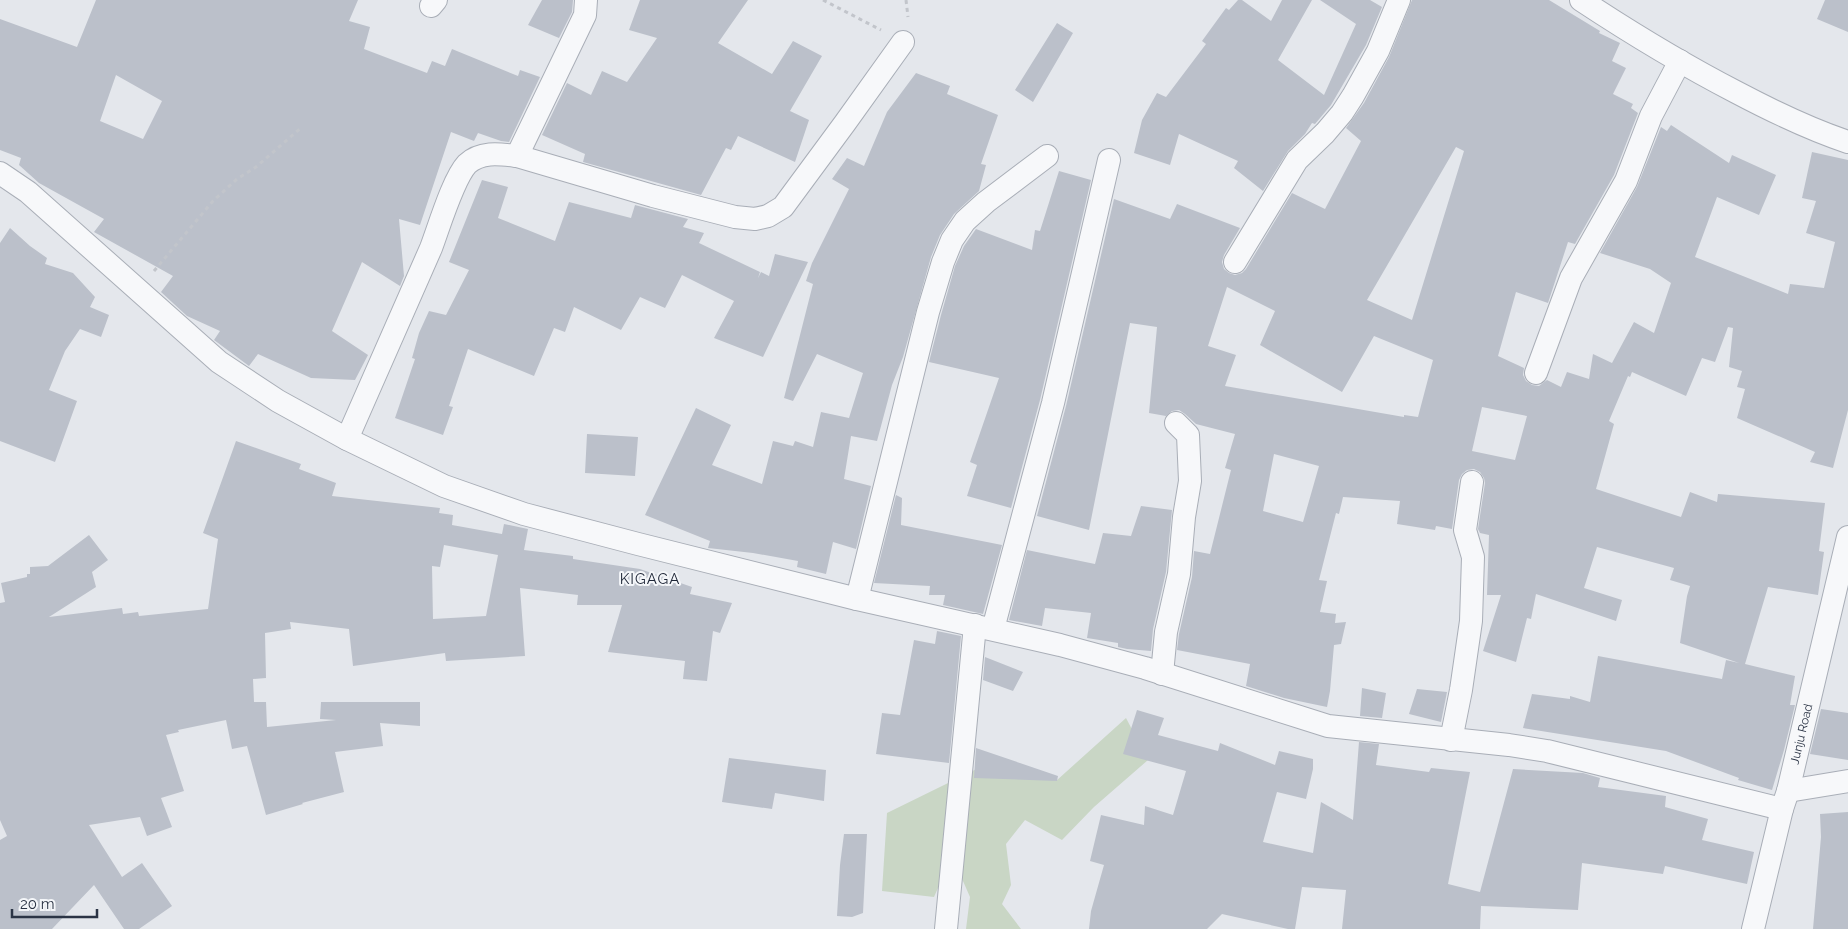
<svg xmlns="http://www.w3.org/2000/svg" width="1848" height="929" viewBox="0 0 1848 929" font-family="Raleway,sans-serif">
<style>
.green{fill:#c9d6c5}
.building{fill:#bbc0ca;fill-rule:evenodd}
.lines{fill:none;stroke-linecap:round;stroke-linejoin:round}
.street-casing{stroke:#a9aeb7;stroke-width:24}
.path{stroke:#c2c5cb;stroke-width:3;stroke-dasharray:4 4;stroke-linecap:butt}
.street{stroke:#f7f8fa;stroke-width:22}
.labels{text-anchor:middle;stroke-width:4;stroke-linejoin:round;paint-order:stroke}
.street-label{font-size:12px;fill:#2b3445;stroke:#f4f6f9}
.quarter-label{font-size:15px;letter-spacing:1px;fill:#1d2536;stroke:#f4f6f9}
</style>
<rect width="100%" height="100%" fill="#e4e7ec"/>
<!-- green -->
<path class="green" d="M 1126,718 L 1148,760 L 1094,807 L 1062,840 L 1025,820 L 1006,844 L 1011,885 L 1002,904 L 1021,929 L 966,929 L 970,897 L 952,856 L 934,897 L 882,891 L 887,813 L 997,759 L 1056,781 Z"/>
<!-- building -->
<path class="building" d="M 96,0 L 358,0 L 349,21 L 370,27 L 364,49 L 427,73 L 432,61 L 445,66 L 452,49 L 518,76 L 520,70 L 540,77 L 509,142 L 501,141 L 478,133 L 474,141 L 451,132 L 420,225 L 399,219 L 404,276 L 400,286 L 362,262 L 332,331 L 368,355 L 355,380 L 311,378 L 258,354 L 249,366 L 214,340 L 220,331 L 187,316 L 161,292 L 173,276 L 94,232 L 104,219 L 39,183 L 19,165 L 21,158 L 0,150 L 0,19 L 77,47 ZM 116,75 L 162,101 L 143,139 L 100,121 Z
M 542,0 L 573,0 L 572,12 L 559,38 L 528,25 Z
M 640,0 L 748,0 L 718,43 L 772,74 L 793,41 L 822,56 L 790,111 L 809,120 L 795,162 L 738,136 L 731,150 L 726,148 L 701,195 L 583,162 L 585,154 L 542,135 L 567,83 L 591,95 L 602,71 L 627,82 L 657,38 L 629,30 Z
M 1238,0 L 1242,0 L 1271,21 L 1282,0 L 1312,0 L 1278,60 L 1324,95 L 1356,24 L 1320,0 L 1370,0 L 1382,7 L 1366,45 L 1331,105 L 1315,124 L 1312,123 L 1305,134 L 1288,151 L 1263,191 L 1234,168 L 1238,161 L 1179,134 L 1170,165 L 1134,153 L 1142,120 L 1157,93 L 1166,97 L 1206,44 L 1202,41 L 1226,8 L 1229,10 Z
M 1412,0 L 1549,0 L 1600,31 L 1599,33 L 1620,43 L 1612,61 L 1626,68 L 1613,94 L 1633,104 L 1631,108 L 1638,113 L 1614,175 L 1575,244 L 1568,242 L 1548,303 L 1516,292 L 1498,356 L 1524,368 L 1523,375 L 1526,381 L 1532,385 L 1539,386 L 1547,380 L 1561,387 L 1567,372 L 1589,379 L 1593,354 L 1612,363 L 1634,322 L 1654,333 L 1671,283 L 1650,269 L 1600,253 L 1637,187 L 1661,127 L 1667,131 L 1671,125 L 1729,163 L 1732,155 L 1776,175 L 1759,215 L 1717,197 L 1695,257 L 1788,294 L 1790,284 L 1824,288 L 1835,242 L 1806,233 L 1816,201 L 1802,198 L 1812,152 L 1848,160 L 1848,410 L 1833,468 L 1810,462 L 1815,452 L 1737,418 L 1745,389 L 1737,387 L 1742,371 L 1729,367 L 1733,328 L 1728,327 L 1715,362 L 1702,358 L 1686,396 L 1632,372 L 1630,377 L 1628,376 L 1609,421 L 1614,424 L 1596,489 L 1681,517 L 1690,492 L 1717,502 L 1718,494 L 1825,503 L 1819,551 L 1824,552 L 1818,595 L 1768,587 L 1745,664 L 1795,676 L 1790,705 L 1795,705 L 1784,750 L 1772,790 L 1738,780 L 1739,778 L 1666,751 L 1523,728 L 1532,694 L 1570,699 L 1570,696 L 1590,702 L 1598,656 L 1722,679 L 1726,660 L 1739,663 L 1680,643 L 1687,596 L 1690,586 L 1670,580 L 1674,568 L 1597,547 L 1584,588 L 1622,600 L 1616,621 L 1536,594 L 1531,619 L 1527,618 L 1516,662 L 1483,651 L 1501,595 L 1487,595 L 1489,535 L 1480,533 L 1478,529 L 1485,483 L 1484,478 L 1480,472 L 1474,469 L 1467,470 L 1462,474 L 1459,480 L 1452,529 L 1436,526 L 1435,530 L 1397,524 L 1400,501 L 1343,497 L 1339,514 L 1336,513 L 1319,580 L 1327,581 L 1320,612 L 1336,614 L 1335,623 L 1346,622 L 1341,644 L 1334,645 L 1330,691 L 1327,707 L 1284,698 L 1246,686 L 1250,664 L 1177,650 L 1179,634 L 1192,577 L 1194,551 L 1210,554 L 1231,470 L 1225,468 L 1235,434 L 1196,424 L 1185,414 L 1179,410 L 1172,411 L 1166,416 L 1149,413 L 1157,327 L 1130,323 L 1089,530 L 1037,516 L 1066,406 L 1114,199 L 1170,219 L 1177,204 L 1240,228 L 1224,255 L 1222,262 L 1224,269 L 1229,273 L 1235,275 L 1242,273 L 1246,269 L 1292,193 L 1325,209 L 1361,141 L 1346,128 L 1364,103 L 1389,57 ZM 1456,147 L 1464,151 L 1412,320 L 1367,300 ZM 1227,287 L 1275,311 L 1260,345 L 1342,392 L 1374,336 L 1433,360 L 1418,417 L 1404,415 L 1404,417 L 1225,386 L 1236,355 L 1208,346 ZM 1482,407 L 1527,416 L 1515,460 L 1472,451 ZM 1274,454 L 1319,466 L 1303,522 L 1263,511 Z
M 1825,0 L 1848,0 L 1848,32 L 1817,19 Z
M 1057,23 L 1073,33 L 1033,102 L 1015,90 Z
M 916,73 L 950,86 L 947,94 L 998,115 L 981,164 L 986,165 L 979,191 L 954,214 L 940,235 L 931,257 L 903,357 L 892,385 L 877,441 L 851,436 L 844,479 L 871,486 L 856,549 L 833,542 L 826,574 L 797,567 L 798,561 L 753,553 L 708,548 L 710,541 L 645,515 L 696,408 L 731,425 L 712,465 L 762,484 L 773,441 L 793,446 L 795,441 L 813,447 L 821,412 L 849,418 L 863,373 L 817,354 L 793,401 L 784,398 L 813,284 L 806,281 L 812,263 L 849,189 L 832,179 L 847,158 L 864,166 L 887,112 Z
M 1059,171 L 1091,180 L 1040,400 L 1011,508 L 967,496 L 977,465 L 970,462 L 999,378 L 929,362 L 941,315 L 955,266 L 964,246 L 976,229 L 1032,250 L 1035,230 L 1040,231 Z
M 482,180 L 508,187 L 498,218 L 555,241 L 569,202 L 631,218 L 635,205 L 688,219 L 683,227 L 704,233 L 699,243 L 760,272 L 758,278 L 761,272 L 769,276 L 775,254 L 808,262 L 763,357 L 714,338 L 734,301 L 682,275 L 665,308 L 640,297 L 621,330 L 574,307 L 565,332 L 554,328 L 534,376 L 468,349 L 449,406 L 453,407 L 443,435 L 395,418 L 415,359 L 412,358 L 419,333 L 429,311 L 446,315 L 469,270 L 449,262 Z
M 10,228 L 30,246 L 47,258 L 45,264 L 73,273 L 95,297 L 90,307 L 109,315 L 101,337 L 80,329 L 65,351 L 49,390 L 77,401 L 55,462 L 0,441 L 0,243 Z
M 587,434 L 638,437 L 635,476 L 585,473 Z
M 236,441 L 301,464 L 299,469 L 336,483 L 332,496 L 440,508 L 439,513 L 453,515 L 452,525 L 502,534 L 504,524 L 528,529 L 524,550 L 573,556 L 573,559 L 640,569 L 692,587 L 690,594 L 732,603 L 720,633 L 713,631 L 707,681 L 683,679 L 685,661 L 608,652 L 622,605 L 577,605 L 578,595 L 520,588 L 525,656 L 446,661 L 445,653 L 353,666 L 349,629 L 290,622 L 291,629 L 265,633 L 266,678 L 253,679 L 254,702 L 266,702 L 267,727 L 336,720 L 320,719 L 321,702 L 420,702 L 420,726 L 380,723 L 383,746 L 335,752 L 344,792 L 302,803 L 303,804 L 266,815 L 247,746 L 232,749 L 226,720 L 178,730 L 179,732 L 166,735 L 184,791 L 161,798 L 172,827 L 147,836 L 140,817 L 89,825 L 122,877 L 142,863 L 172,906 L 139,929 L 124,929 L 94,885 L 52,929 L 0,929 L 0,840 L 7,836 L 0,820 L 0,603 L 5,602 L 1,583 L 27,577 L 27,574 L 30,574 L 30,567 L 48,566 L 89,535 L 108,560 L 92,572 L 96,587 L 49,617 L 122,608 L 123,614 L 138,612 L 139,616 L 208,609 L 218,539 L 203,533 ZM 444,545 L 498,555 L 486,616 L 433,619 L 432,566 L 440,567 Z
M 896,495 L 902,498 L 901,525 L 1002,545 L 983,614 L 943,605 L 945,595 L 929,595 L 930,586 L 874,583 Z
M 1141,506 L 1172,510 L 1166,572 L 1153,629 L 1151,651 L 1127,649 L 1118,647 L 1118,643 L 1087,638 L 1091,613 L 1045,608 L 1042,626 L 1009,620 L 1027,550 L 1095,564 L 1103,533 L 1131,536 Z
M 937,631 L 961,636 L 949,763 L 876,754 L 882,713 L 900,715 L 914,640 L 935,644 Z
M 985,657 L 1023,672 L 1013,691 L 983,680 Z
M 1362,688 L 1386,693 L 1382,718 L 1360,716 Z
M 1417,689 L 1447,692 L 1441,722 L 1409,714 Z
M 1821,709 L 1848,713 L 1848,760 L 1810,754 Z
M 1137,710 L 1164,718 L 1158,735 L 1218,751 L 1220,743 L 1275,765 L 1279,751 L 1313,759 L 1313,769 L 1306,799 L 1277,792 L 1263,842 L 1313,853 L 1321,802 L 1353,820 L 1359,742 L 1379,744 L 1376,765 L 1429,772 L 1431,768 L 1470,772 L 1448,884 L 1480,892 L 1513,769 L 1583,773 L 1600,778 L 1598,787 L 1666,796 L 1665,807 L 1708,819 L 1702,840 L 1754,852 L 1747,884 L 1665,866 L 1663,874 L 1582,863 L 1578,910 L 1481,906 L 1480,929 L 1342,929 L 1346,890 L 1302,887 L 1295,929 L 1288,929 L 1222,914 L 1207,929 L 1089,929 L 1091,911 L 1104,865 L 1090,861 L 1101,815 L 1144,825 L 1145,806 L 1173,815 L 1186,771 L 1123,754 Z
M 976,748 L 1058,776 L 1057,781 L 974,778 Z
M 729,758 L 826,770 L 824,801 L 775,793 L 772,809 L 722,802 Z
M 1848,812 L 1848,929 L 1813,929 L 1821,837 L 1820,814 Z
M 844,834 L 867,834 L 863,913 L 852,917 L 837,916 L 840,865 Z"/>
<g class="lines">
<defs>
<g id="street">
<path d="M 1581,0 C 1631,33 1682,64 1736,92 C 1772,111 1809,129 1848,142"/>
<path d="M 431,6 L 436,0"/>
<path d="M 517,156 L 585,15 L 586,0"/>
<path d="M 0,173 L 28,192 L 219,362 L 278,401 L 347,439 L 444,486 L 524,514 L 638,544 L 857,599 L 1060,645 L 1145,668 L 1328,726 L 1509,745 L 1547,751 L 1782,809"/>
<path d="M 1235,262 L 1297,160 L 1325,133 L 1342,113 L 1353,96 L 1378,51 L 1399,0"/>
<path d="M 1536,373 L 1571,278 L 1626,181 L 1651,116 L 1680,61"/>
<path d="M 347,439 C 375,376 403,312 431,248 C 439,227 453,179 467,164 C 481,151 500,154 517,156 L 653,196 L 735,217 L 755,219 L 768,216 L 783,207 L 845,123 L 903,42"/>
<path d="M 857,599 L 928,312 L 943,262 L 952,240 L 965,221 L 986,202 L 1047,156"/>
<path d="M 993,629 L 1053,403 L 1109,160"/>
<path d="M 1162,674 L 1166,632 L 1179,574 L 1184,517 L 1190,481 L 1188,435 L 1176,423"/>
<path d="M 1451,740 L 1461,690 L 1471,621 L 1473,557 L 1465,530 L 1472,482"/>
<path d="M 1788,791 L 1848,781"/>
<path d="M 946,929 L 975,625"/>
<path id="s1" d="M 1753,929 L 1782,809 L 1788,791 L 1848,537"/>
</g>
</defs>
<!-- street casing -->
<use href="#street" class="street-casing"/>
<!-- path -->
<path class="path" d="M 823,0 L 881,30
M 906,0 L 908,17
M 154,271 L 213,201 L 237,179 L 256,167 L 302,127"/>
<!-- street -->
<use href="#street" class="street"/>
</g>
<g class="labels">
<!-- street labels -->
<g class="street-label">
<text dy="4" stroke="none"><textPath href="#s1" startOffset="201">Junju Road</textPath></text>
</g>
<!-- quarter labels -->
<g class="quarter-label">
<text x="650" y="584">KIGAGA</text>
</g>
</g>
<!-- scale -->
<path d="M12 909v8h85v-8" fill="none" stroke="#2b3445" stroke-width="2.5"/>
<text x="20" y="909" font-size="15" fill="#2b3445" stroke="#f4f6f9" stroke-width="4" paint-order="stroke">20 m</text>
</svg>
